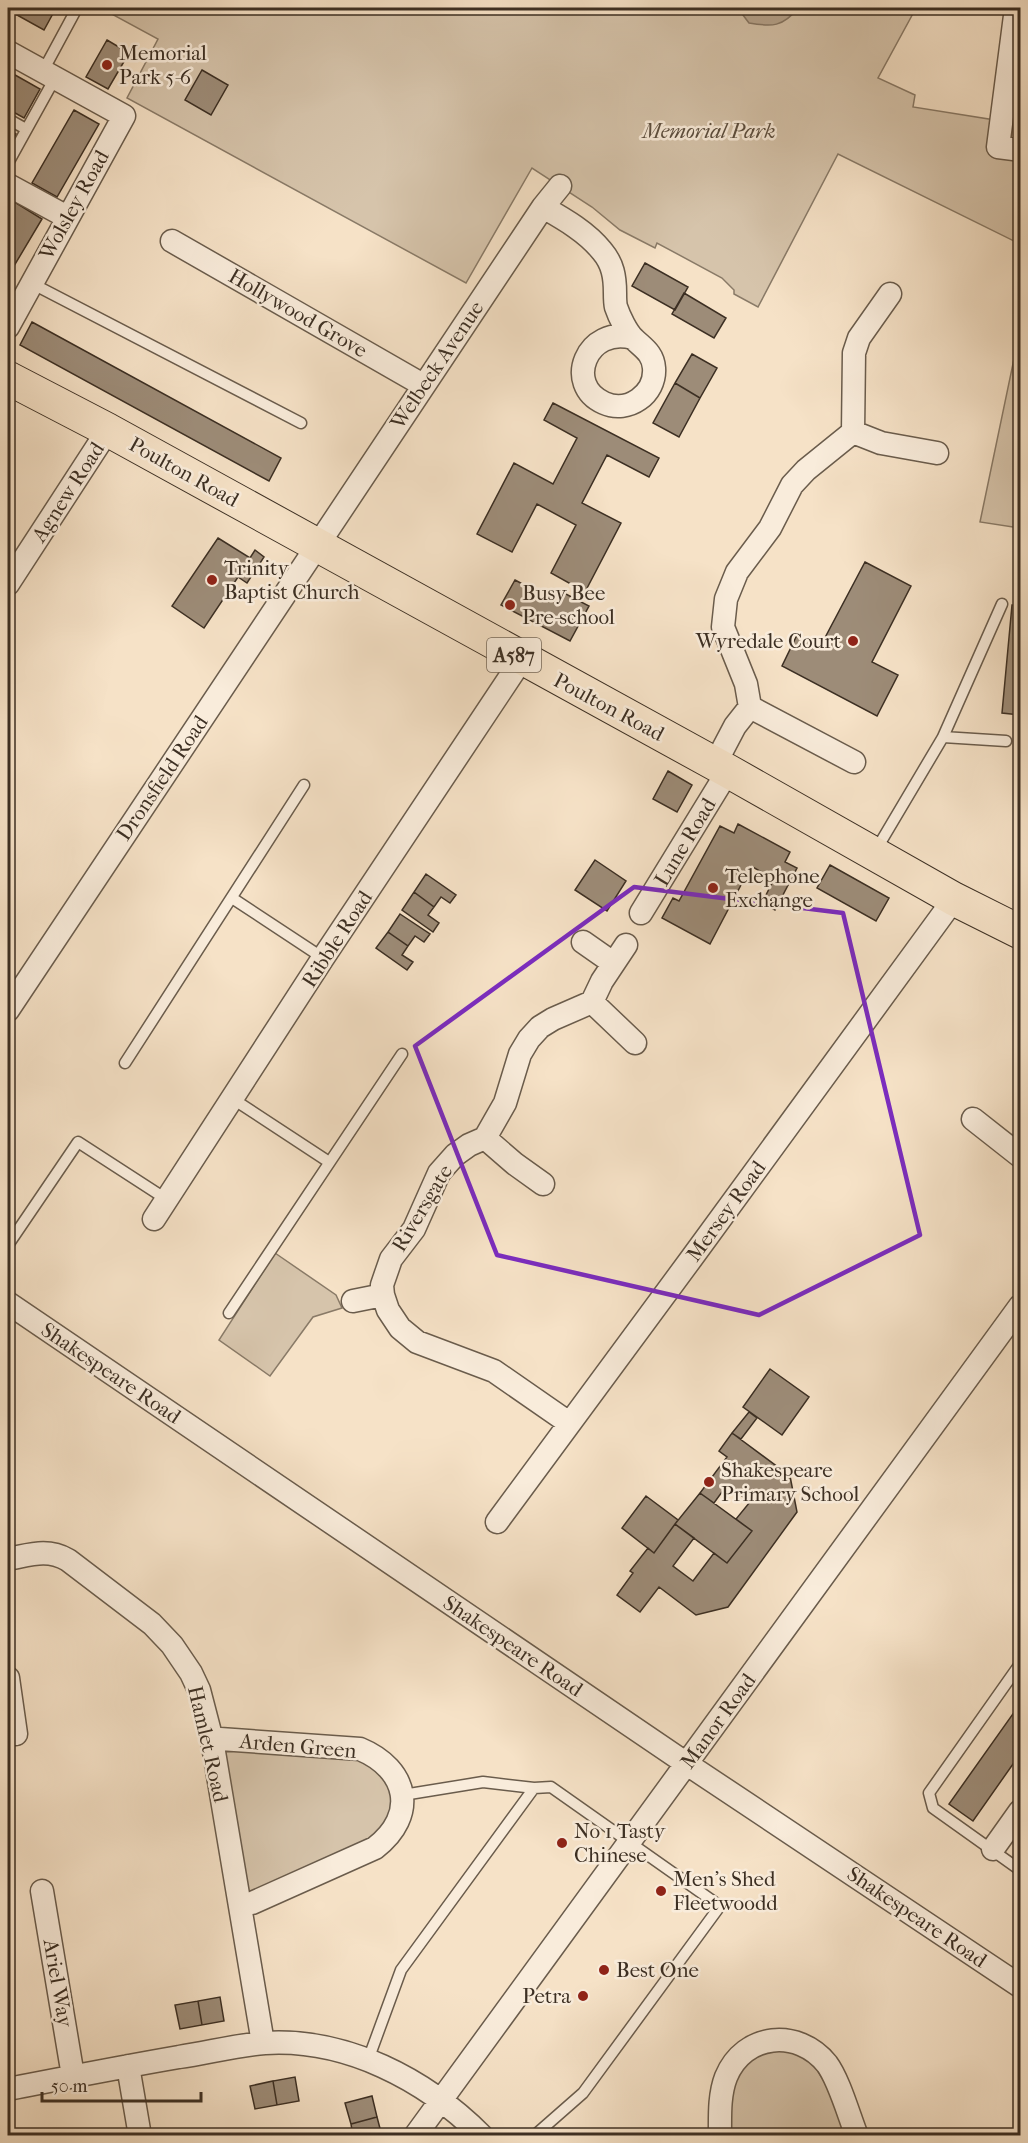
<svg xmlns="http://www.w3.org/2000/svg" width="1028" height="2143" viewBox="0 0 1028 2143" font-family="'IM FELL French Canon',serif">
<style>
.green{fill:#d6c4ab;stroke:#897a67;stroke-width:1.5}
.water{fill:#b7a58f;stroke:#867664;stroke-width:1.5}
.building{fill:#9d8c78;stroke:#3c2f23;stroke-width:1.5}
.lines{fill:none;stroke-linecap:round;stroke-linejoin:round}
.service-casing{stroke:#6a5c4c;stroke-width:13}
.minor-casing{stroke:#6a5c4c;stroke-width:25}
.primary-casing{stroke:#3c2f23;stroke-width:35}
.service{stroke:#f9ecdb;stroke-width:10}
.minor{stroke:#f9ecdb;stroke-width:22}
.primary{stroke:#f6e2c7;stroke-width:33}
.marked{fill:none;stroke:#7b2cbf;stroke-width:4.5;stroke-linejoin:round}
.poi-dot{fill:#8f2418;stroke:#f9ecdb;stroke-width:2}
.labels{text-anchor:middle;stroke-width:5;stroke-linejoin:round;paint-order:stroke}
.shield{fill:#f9ecdb;stroke:#75685a;stroke-width:1.5}
.shield-label{font-size:20px;font-weight:bold;fill:#3c2f23}
.poi-label{font-size:21px;fill:#3c2f23;stroke:#f9ecdb;text-anchor:start}
.park-label{font-size:21px;font-style:italic;fill:#5b4d3e;stroke:#f9ecdb}
.street-label{font-size:21px;fill:#3c2f23;stroke:#f9ecdb}
</style>
<rect width="100%" height="100%" fill="#f6e2c7"/>
<filter id="stains"><feTurbulence type="fractalNoise" baseFrequency=".00333" numOctaves="4"/><feColorMatrix values="0 0 0 0 .2 0 0 0 0 .09 0 0 0 0 .02 0 0 0 .5 -.17"/></filter>
<radialGradient id="worn" r=".72"><stop offset=".6" stop-color="#630" stop-opacity="0"/><stop offset="1" stop-color="#630" stop-opacity=".3"/></radialGradient>
<!-- green -->
<path class="green" d="M 107,8 L 916,8 L 878,78 L 915,95 L 913,107 L 1001,121 L 998,147 L 1020,150 L 1020,244 L 838,154 L 758,307 L 734,294 L 734,290 L 722,278 L 657,243 L 655,248 L 620,230 L 592,207 L 532,168 L 466,283 L 127,98 L 158,39 L 106,11 Z
M 1020,330 L 1020,528 L 980,522 Z
M 275,1253 L 336,1295 L 342,1308 L 313,1317 L 270,1376 L 219,1340 Z
M 220,1739 L 345,1747 L 393,1773 L 393,1830 L 240,1905 Z
M 802,2045 L 857,2136 L 720,2136 L 720,2117 L 747,2050 Z"/>
<!-- water -->
<path class="water" d="M 741,8 L 798,8 C 783,27 772,27 749,23 L 740,11 Z"/>
<!-- building -->
<path class="building" d="M 8,8 L 56,8 L 44,30 L 8,10 Z
M 107,40 L 129,53 L 108,89 L 86,77 Z
M 202,70 L 228,85 L 211,115 L 185,100 Z
M 8,71 L 40,89 L 24,118 L 8,109 Z
M 74,110 L 99,124 L 57,197 L 32,183 Z
M 8,129 L 16,134 L 8,150 Z
M 13,201 L 42,219 L 14,266 L 8,262 L 8,210 Z
M 645,263 L 688,287 L 675,310 L 632,286 Z
M 684,293 L 726,318 L 714,338 L 672,314 Z
M 32,322 L 281,458 L 269,481 L 20,345 Z
M 692,354 L 717,368 L 700,398 L 675,383 Z
M 675,383 L 700,398 L 679,437 L 653,423 Z
M 553,403 L 659,458 L 649,477 L 607,455 L 582,503 L 621,523 L 585,592 L 551,573 L 576,525 L 537,504 L 512,552 L 477,534 L 514,463 L 553,484 L 577,438 L 544,420 Z
M 218,538 L 250,558 L 255,550 L 264,557 L 247,583 L 238,577 L 204,628 L 172,606 Z
M 865,562 L 911,586 L 872,662 L 898,675 L 877,716 L 782,666 L 797,635 L 820,647 Z
M 515,580 L 558,603 L 564,593 L 589,606 L 570,641 L 501,605 Z
M 1012,605 L 1020,606 L 1020,715 L 1002,713 Z
M 668,771 L 692,785 L 677,812 L 653,799 Z
M 738,824 L 790,852 L 785,862 L 797,868 L 775,910 L 762,903 L 774,879 L 751,866 L 710,944 L 662,918 L 673,898 L 679,901 L 720,826 L 734,833 Z
M 595,860 L 626,881 L 607,911 L 575,890 Z
M 830,865 L 889,898 L 876,921 L 817,888 Z
M 426,874 L 456,895 L 450,903 L 441,897 L 434,907 L 414,892 Z
M 414,892 L 434,907 L 428,915 L 439,923 L 433,932 L 402,910 Z
M 400,914 L 430,934 L 424,942 L 415,936 L 408,946 L 388,932 Z
M 388,932 L 408,946 L 402,955 L 413,962 L 407,970 L 376,948 Z
M 770,1369 L 809,1397 L 782,1435 L 743,1407 Z
M 749,1412 L 757,1418 L 741,1439 L 732,1433 Z
M 732,1433 L 790,1476 L 797,1512 L 728,1607 L 696,1615 L 659,1587 L 640,1612 L 617,1595 L 633,1573 L 630,1571 L 648,1548 L 654,1553 L 675,1524 L 694,1538 L 673,1566 L 693,1581 L 714,1553 L 727,1563 L 752,1531 L 736,1519 L 750,1502 L 727,1485 L 714,1503 L 700,1493 L 727,1457 L 719,1451 Z
M 700,1493 L 752,1531 L 727,1563 L 675,1524 Z
M 646,1496 L 678,1520 L 654,1553 L 622,1528 Z
M 1020,1704 L 1020,1754 L 973,1821 L 949,1804 Z
M 220,1997 L 224,2021 L 202,2025 L 198,2001 Z
M 198,2001 L 202,2025 L 180,2029 L 175,2005 Z
M 295,2077 L 299,2101 L 277,2105 L 273,2081 Z
M 273,2081 L 277,2105 L 255,2109 L 250,2086 Z
M 372,2096 L 377,2117 L 351,2124 L 345,2103 Z
M 377,2117 L 382,2136 L 353,2136 L 351,2124 Z"/>
<g class="lines">
<defs>
<path id="service" d="M 43,71 L 77,8
M 8,119 L 26,129
M 8,163 L 55,78
M 31,283 L 301,423
M 943,737 L 1002,604
M 876,850 L 943,737 L 1006,741
M 232,898 L 323,958
M 125,1063 L 304,785
M 233,1099 L 329,1162
M 8,1245 L 78,1142 L 166,1199
M 229,1313 L 402,1054
M 1020,1664 L 929,1793 L 933,1808 L 1020,1870
M 403,1795 L 483,1782 L 534,1788
M 368,2060 L 401,1970 L 534,1788 L 551,1787 L 720,1906 L 583,2093 L 534,2136"/>
<path id="minor" d="M 1016,8 L 998,147 L 1020,150
M 8,52 L 124,116 L 8,327
M 8,185 L 67,217
M 543,207 C 564,219 587,232 602,251 C 613,264 615,277 615,293 C 615,298 615,303 616,307 C 619,316 627,333 634,339 C 643,348 653,353 654,368 C 656,394 628,414 604,403 C 563,385 587,325 633,338
M 172,241 L 423,385
M 853,432 L 881,443 L 937,453
M 8,584 L 108,430
M 750,707 L 854,762
M 715,764 L 735,726 L 750,707 L 746,684 L 723,627 L 726,599 L 737,572 L 770,528 L 792,485 L 806,470 L 853,432 L 854,353 L 859,338 L 890,294
M 641,913 L 728,771
M 583,942 L 613,963
M 592,1002 L 635,1043
M 8,1010 L 543,207 L 560,186
M 973,1119 L 1020,1156
M 485,1138 L 515,1164 L 543,1184
M 154,1219 L 323,958 L 522,659
M 353,1301 L 383,1295
M 8,1303 L 687,1764 L 1020,1986
M 569,1423 L 494,1371 L 417,1342 L 400,1328 L 388,1310 L 383,1295 L 382,1285 L 391,1259 L 414,1229 L 439,1173 L 455,1155 L 469,1145 L 485,1138 L 505,1103 L 520,1054 L 529,1039 L 540,1027 L 553,1019 L 592,1002 L 602,981 L 626,945
M 497,1522 L 691,1259 L 954,899
M 8,1559 C 30,1555 47,1548 68,1560 L 152,1624 L 172,1645 L 191,1673 L 199,1690 L 212,1740 L 263,2043
M 8,1678 L 16,1734
M 212,1740 L 220,1739 L 360,1749 C 408,1769 418,1815 375,1848 L 252,1903 L 240,1905
M 993,1849 L 1020,1811
M 42,1891 L 73,2076
M 128,2066 L 140,2136
M 8,2089 C 65,2078 121,2067 179,2057 C 207,2053 236,2045 265,2043 C 346,2038 425,2079 482,2136
M 415,2136 L 1020,1306
M 720,2136 C 720,2116 719,2095 726,2077 C 744,2033 798,2028 827,2064 C 839,2080 849,2116 857,2136"/>
<path id="primary" d="M 8,378 L 108,430 L 728,771 L 954,899 L 1020,932"/>
</defs>
<!-- service casing -->
<use href="#service" class="service-casing"/>
<!-- minor casing -->
<use href="#minor" class="minor-casing"/>
<!-- primary casing -->
<use href="#primary" class="primary-casing"/>
<!-- service -->
<use href="#service" class="service"/>
<!-- minor -->
<use href="#minor" class="minor"/>
<!-- primary -->
<use href="#primary" class="primary"/>
</g>
<!-- marked area -->
<path class="marked" d="M 634,887 L 843,913 L 920,1235 L 759,1315 L 497,1255 L 415,1046 Z"/>
<!-- markers -->
<g class="poi-dot">
<circle cx="107" cy="65" r="6"/>
<circle cx="212" cy="580" r="6"/>
<circle cx="510" cy="605" r="6"/>
<circle cx="853" cy="641" r="6"/>
<circle cx="713" cy="888" r="6"/>
<circle cx="709" cy="1482" r="6"/>
<circle cx="562" cy="1843" r="6"/>
<circle cx="661" cy="1891" r="6"/>
<circle cx="604" cy="1970" r="6"/>
<circle cx="583" cy="1996" r="6"/>
</g>
<g class="labels">
<!-- shield labels -->
<rect class="shield" x="487" y="638" width="54" height="34" rx="4.5"/>
<g class="shield-label">
<text x="514" y="662">A587</text>
</g>
<!-- poi labels -->
<g class="poi-label">
<text x="119" y="60">Memorial<tspan x="119" dy="24">Park 5-6</tspan></text>
<text x="224" y="575">Trinity<tspan x="224" dy="24">Baptist Church</tspan></text>
<text x="522" y="600">Busy Bee<tspan x="522" dy="24">Pre-school</tspan></text>
<text x="841" y="648" text-anchor="end">Wyredale Court</text>
<text x="725" y="883">Telephone<tspan x="725" dy="24">Exchange</tspan></text>
<text x="721" y="1477">Shakespeare<tspan x="721" dy="24">Primary School</tspan></text>
<text x="574" y="1838">No 1 Tasty<tspan x="574" dy="24">Chinese</tspan></text>
<text x="673" y="1886">Men's Shed<tspan x="673" dy="24">Fleetwoodd</tspan></text>
<text x="616" y="1977">Best One</text>
<text x="571" y="2003" text-anchor="end">Petra</text>
</g>
<!-- park labels -->
<g class="park-label">
<text x="709" y="138">Memorial Park</text>
</g>
<!-- street labels -->
<g class="street-label">
<text transform="translate(74 205) rotate(-61)" y="7">Wolsley Road</text>
<text transform="translate(298 313) rotate(30)" y="7">Hollywood Grove</text>
<text transform="translate(437 365) rotate(-56)" y="7">Welbeck Avenue</text>
<text transform="translate(184 472) rotate(29)" y="7">Poulton Road</text>
<text transform="translate(68 492) rotate(-57)" y="7">Agnew Road</text>
<text transform="translate(609 707) rotate(28)" y="7">Poulton Road</text>
<text transform="translate(162 778) rotate(-56)" y="7">Dronsfield Road</text>
<text transform="translate(685 842) rotate(-59)" y="7">Lune Road</text>
<text transform="translate(337 939) rotate(-57)" y="7">Ribble Road</text>
<text transform="translate(422 1208) rotate(-59)" y="7">Riversgate</text>
<text transform="translate(726 1211) rotate(-54)" y="7">Mersey Road</text>
<text transform="translate(111 1373) rotate(34)" y="7">Shakespeare Road</text>
<text transform="translate(513 1646) rotate(34)" y="7">Shakespeare Road</text>
<text transform="translate(718 1721) rotate(-54)" y="7">Manor Road</text>
<text transform="translate(208 1744) rotate(77)" y="7">Hamlet Road</text>
<text transform="translate(298 1746) rotate(5)" y="7">Arden Green</text>
<text transform="translate(917 1917) rotate(34)" y="7">Shakespeare Road</text>
<text transform="translate(58 1983) rotate(80)" y="7">Ariel Way</text>
</g>
</g>
<!-- margin -->
<rect width="1028" height="2143" fill="none" stroke="#f6e2c7" stroke-width="30"/>
<rect x="9" y="9" width="1010" height="2125" fill="none" stroke="#3c2f23" stroke-width="3"/>
<rect x="15" y="15" width="998" height="2113" fill="none" stroke="#3c2f23" stroke-width="1.5"/>
<!-- scale -->
<path d="M42 2092v9h159v-9" fill="none" stroke="#3c2f23" stroke-width="3"/>
<text x="51" y="2092" font-size="18" fill="#3c2f23" stroke="#f9ecdb" stroke-width="4.5" paint-order="stroke">50 m</text>
<rect width="100%" height="100%" filter="url(#stains)"/>
<rect width="100%" height="100%" fill="url(#worn)"/>
</svg>
